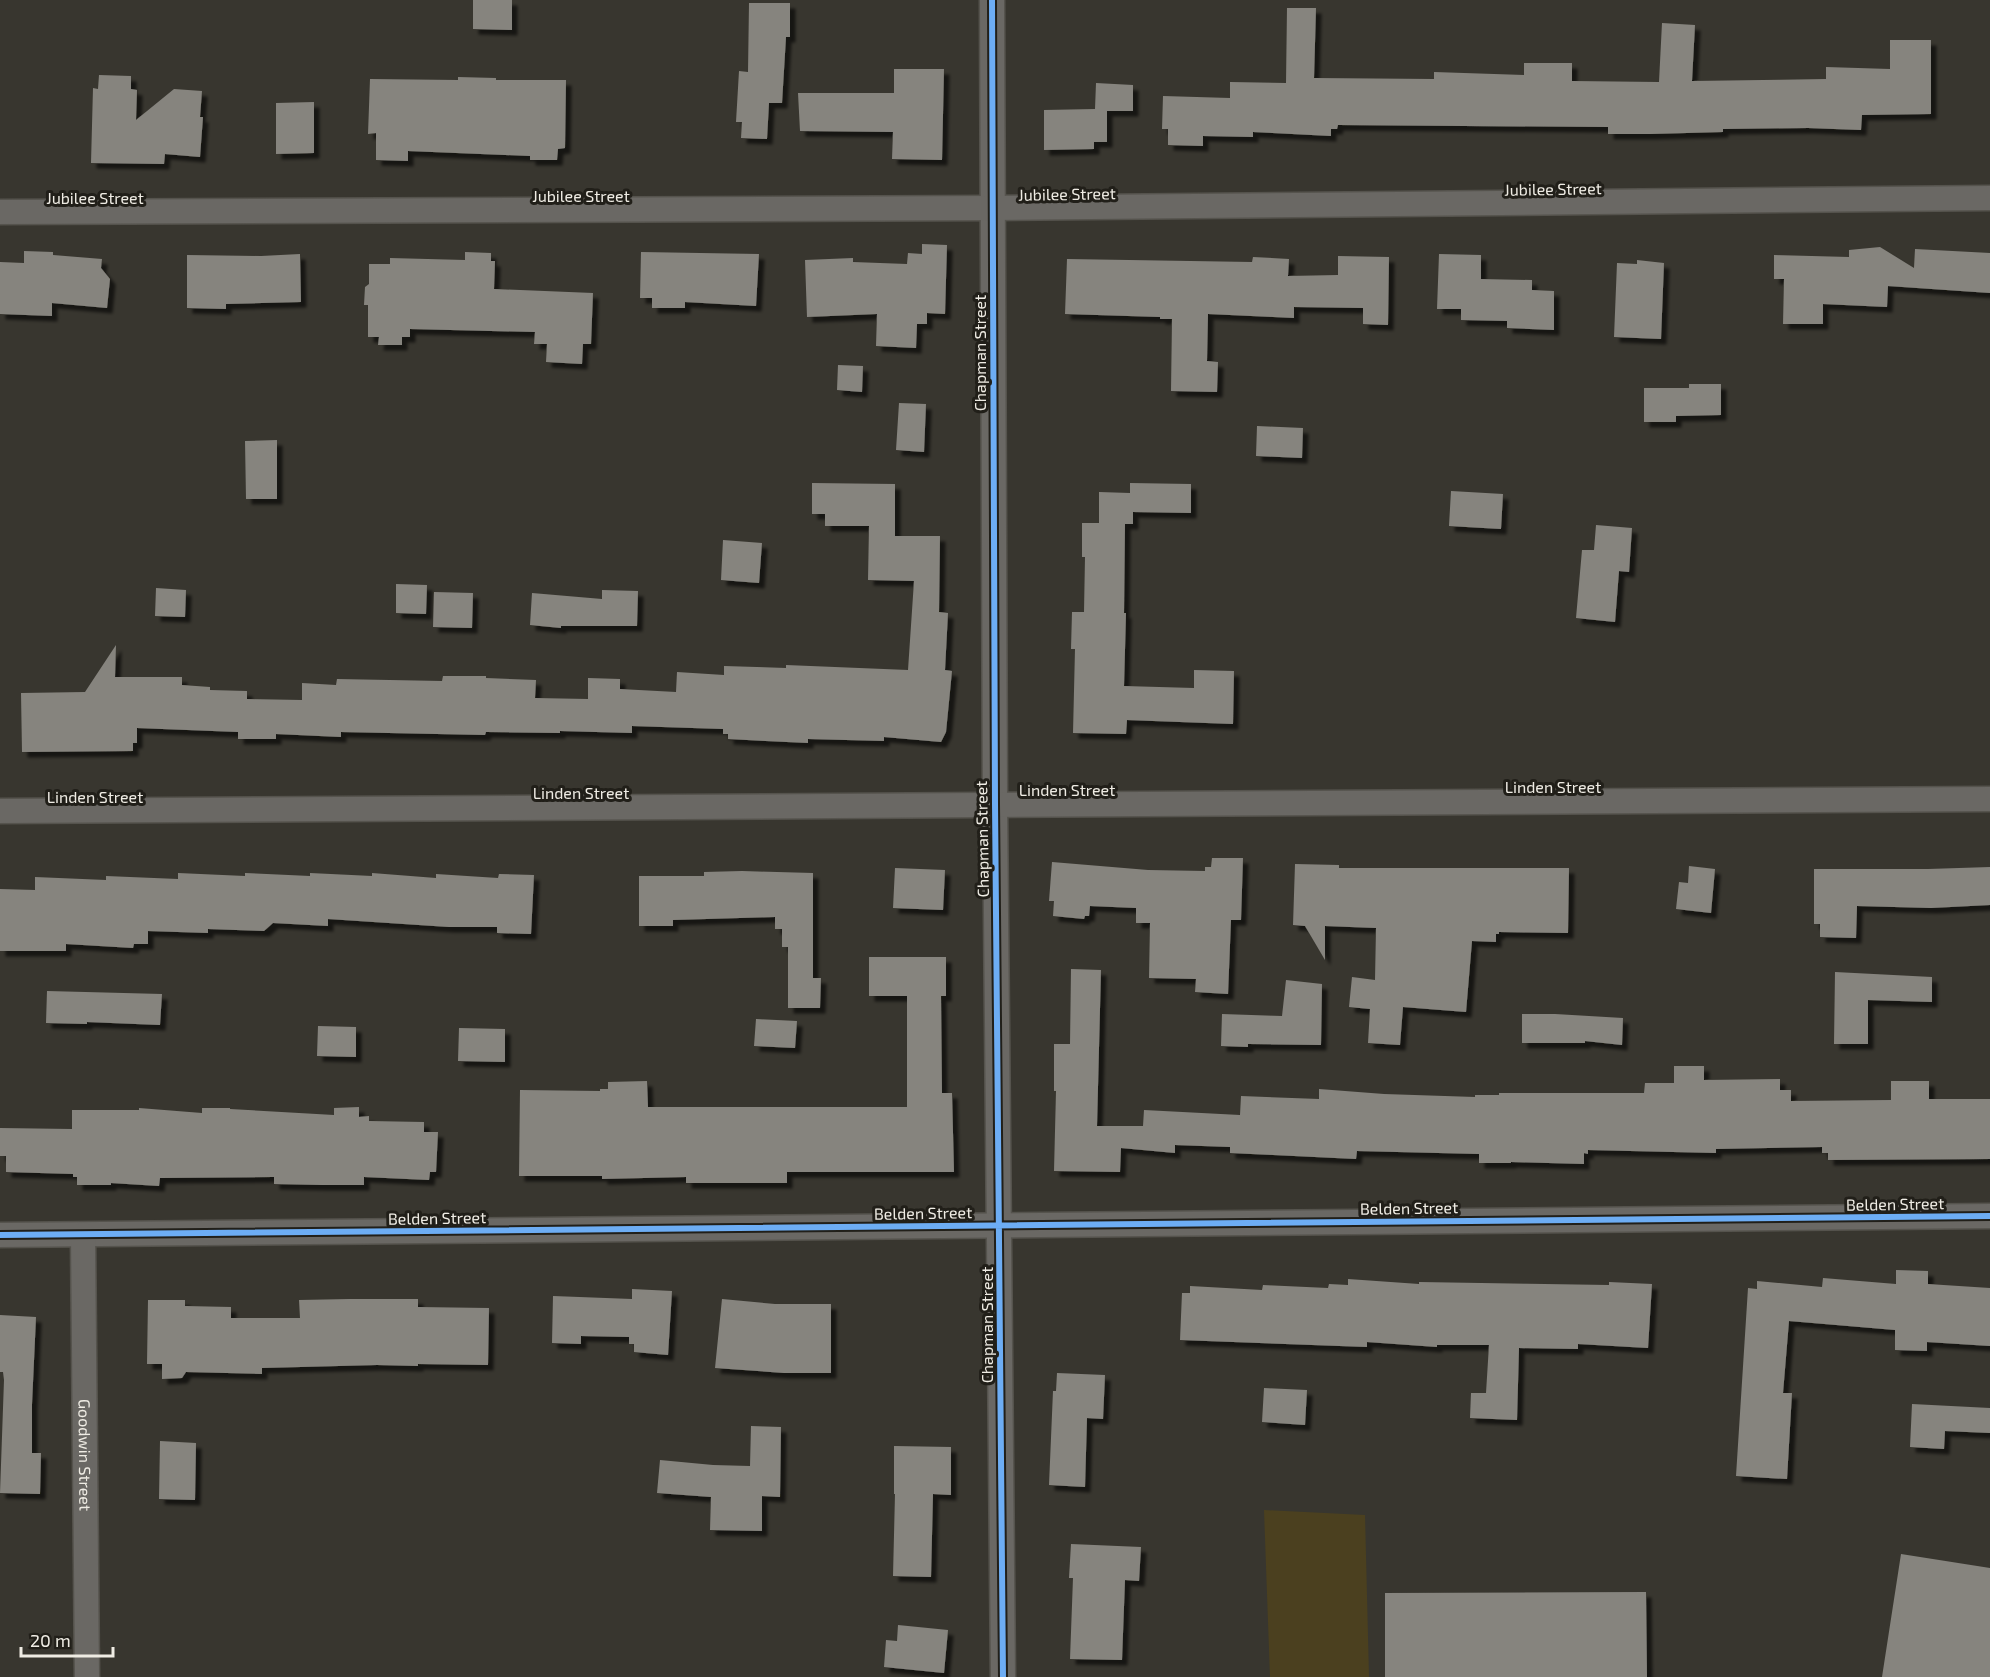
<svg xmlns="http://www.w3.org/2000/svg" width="1990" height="1677" viewBox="0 0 1990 1677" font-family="'Exo 2',sans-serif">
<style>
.green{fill:#4b401f}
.building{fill:#86847e;filter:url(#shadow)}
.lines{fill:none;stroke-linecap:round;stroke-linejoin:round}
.minor-casing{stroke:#55534d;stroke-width:27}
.minor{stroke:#6a6864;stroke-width:24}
.cycleway-casing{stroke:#211f19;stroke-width:10}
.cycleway{stroke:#6dadf4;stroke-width:6}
.labels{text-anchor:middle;stroke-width:6;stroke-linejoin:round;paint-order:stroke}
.street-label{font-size:16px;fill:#efece4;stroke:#211f19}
</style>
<defs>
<filter id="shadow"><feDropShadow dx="5.5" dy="5.5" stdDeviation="1.5" flood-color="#0009"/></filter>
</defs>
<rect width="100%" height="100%" fill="#38362f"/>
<!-- green -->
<path class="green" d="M 1264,1510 L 1365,1515 L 1369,1677 L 1270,1677 Z"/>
<!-- building -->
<path class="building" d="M 473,0 L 512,0 L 512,30 L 473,29 Z
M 749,3 L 790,3 L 790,37 L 786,37 L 782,103 L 769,103 L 767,139 L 741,138 L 742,122 L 736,122 L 739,71 L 748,72 Z
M 1287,8 L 1316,8 L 1314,78 L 1434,79 L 1434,72 L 1524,75 L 1524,63 L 1572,63 L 1572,81 L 1659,82 L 1662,23 L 1695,25 L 1692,81 L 1826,79 L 1826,67 L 1890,69 L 1890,40 L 1931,40 L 1931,114 L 1862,115 L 1861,130 L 1808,128 L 1723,129 L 1723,132 L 1650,134 L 1608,134 L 1608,127 L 1338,125 L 1337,129 L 1331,129 L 1331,136 L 1253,132 L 1253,137 L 1203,136 L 1203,146 L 1168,145 L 1168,129 L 1162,129 L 1163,96 L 1230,98 L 1230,82 L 1286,83 Z
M 894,69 L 944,69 L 942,160 L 892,159 L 893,132 L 800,131 L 798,93 L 894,93 Z
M 99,75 L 131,76 L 131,89 L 137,90 L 136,120 L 174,89 L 202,91 L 200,117 L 203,117 L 200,157 L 165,154 L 164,164 L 91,163 L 93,88 L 98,89 Z
M 458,77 L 496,78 L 496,80 L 566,80 L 565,148 L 558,149 L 557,160 L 530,160 L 530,156 L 408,151 L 408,161 L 376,160 L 376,133 L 368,134 L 370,79 L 458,80 Z
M 1096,83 L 1133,85 L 1133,111 L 1107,111 L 1107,142 L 1094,142 L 1094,149 L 1044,150 L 1044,110 L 1095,109 Z
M 314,102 L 314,153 L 276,154 L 276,103 Z
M 922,244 L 947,245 L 945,314 L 927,313 L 927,324 L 917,324 L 916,348 L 876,346 L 877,314 L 807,317 L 805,260 L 853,258 L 853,262 L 907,264 L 908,253 L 922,254 Z
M 1880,247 L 1914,268 L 1915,249 L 1990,253 L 1990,293 L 1888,286 L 1887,307 L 1823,304 L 1823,324 L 1783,324 L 1784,279 L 1774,279 L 1774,255 L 1849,257 L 1849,250 Z
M 24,251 L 53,252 L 53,255 L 102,259 L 101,268 L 110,279 L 107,308 L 52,303 L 52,316 L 0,314 L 0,262 L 24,263 Z
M 465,252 L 491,253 L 491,261 L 495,261 L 494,289 L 593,293 L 591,344 L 583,344 L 582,364 L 546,362 L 547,344 L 534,344 L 535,332 L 410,329 L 410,337 L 402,337 L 402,345 L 378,345 L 379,337 L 368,337 L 368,305 L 364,305 L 365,287 L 369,284 L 369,264 L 390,264 L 390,258 L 465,260 Z
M 641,252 L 759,254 L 756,306 L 685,302 L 685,308 L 652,308 L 652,298 L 640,298 Z
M 300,254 L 301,302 L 226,304 L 226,309 L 187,308 L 187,255 L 261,256 Z
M 1439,254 L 1481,255 L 1481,279 L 1532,280 L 1532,290 L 1554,291 L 1554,330 L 1507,328 L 1507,321 L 1461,320 L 1461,309 L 1437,309 Z
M 1338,256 L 1389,257 L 1388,325 L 1363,324 L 1363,308 L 1294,307 L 1294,318 L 1208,314 L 1207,361 L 1218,362 L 1217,392 L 1171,391 L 1172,319 L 1160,319 L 1160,317 L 1065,314 L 1067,259 L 1252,262 L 1253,257 L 1289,259 L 1288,276 L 1338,275 Z
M 1637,260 L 1664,263 L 1661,339 L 1614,337 L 1617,263 L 1637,264 Z
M 838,365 L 863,366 L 862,392 L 837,390 Z
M 1689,384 L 1721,384 L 1721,415 L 1676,416 L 1676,422 L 1644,422 L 1644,388 L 1689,388 Z
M 899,403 L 926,404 L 924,452 L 896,450 Z
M 1257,426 L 1303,428 L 1302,458 L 1256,456 Z
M 277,440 L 277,499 L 246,499 L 245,441 Z
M 812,483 L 895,484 L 895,536 L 940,536 L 939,612 L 948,613 L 945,670 L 952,671 L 946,732 L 941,742 L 884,737 L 884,741 L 808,739 L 808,743 L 747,740 L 728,739 L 728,734 L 723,734 L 723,729 L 632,726 L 632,733 L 560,731 L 560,733 L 486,732 L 485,735 L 341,732 L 341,737 L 276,734 L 276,739 L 238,739 L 238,732 L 137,728 L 137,743 L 133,743 L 133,751 L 22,752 L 21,693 L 85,692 L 116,645 L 115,677 L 182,677 L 182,685 L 210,687 L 210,690 L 247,691 L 247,699 L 302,700 L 302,683 L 336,685 L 337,679 L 442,681 L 443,676 L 486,676 L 486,678 L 536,680 L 535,698 L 588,699 L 588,678 L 620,679 L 620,689 L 676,692 L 677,672 L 724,675 L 724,666 L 786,668 L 786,665 L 908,670 L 914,581 L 868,580 L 869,526 L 825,526 L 825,514 L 812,514 Z
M 1130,483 L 1191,484 L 1191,513 L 1133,512 L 1133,524 L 1125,524 L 1124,613 L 1126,613 L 1124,686 L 1194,688 L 1194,670 L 1234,671 L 1233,724 L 1127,720 L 1126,734 L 1073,733 L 1075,649 L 1071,649 L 1072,612 L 1084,612 L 1085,557 L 1082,557 L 1082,523 L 1099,523 L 1099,492 L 1130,493 Z
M 1451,491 L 1503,494 L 1501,529 L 1449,526 Z
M 1596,525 L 1632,528 L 1629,572 L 1619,571 L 1615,622 L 1576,618 L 1582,550 L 1594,550 Z
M 723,540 L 762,543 L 759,583 L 721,580 Z
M 396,584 L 427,585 L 426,614 L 396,613 Z
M 156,588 L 186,590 L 185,617 L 155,616 Z
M 602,590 L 638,591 L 637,626 L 561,626 L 561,628 L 530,625 L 532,593 L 602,599 Z
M 434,592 L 473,593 L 472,628 L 433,627 Z
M 1212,858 L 1243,858 L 1241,920 L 1231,920 L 1228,994 L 1195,992 L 1196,979 L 1149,978 L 1150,923 L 1136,923 L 1136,908 L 1090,906 L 1089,916 L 1085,916 L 1084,919 L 1053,916 L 1054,901 L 1049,901 L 1052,862 L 1148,870 L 1205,871 L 1205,867 L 1211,867 Z
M 1295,864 L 1339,865 L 1339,868 L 1569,868 L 1568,933 L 1499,932 L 1499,934 L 1496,934 L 1496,942 L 1472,941 L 1466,1012 L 1403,1007 L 1400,1045 L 1368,1043 L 1370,1009 L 1349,1007 L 1352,977 L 1375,980 L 1376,928 L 1325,926 L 1325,960 L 1305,926 L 1293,925 Z
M 1689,866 L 1715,869 L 1711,913 L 1676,909 L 1679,882 L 1688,883 Z
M 1990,867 L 1990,905 L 1931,908 L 1857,906 L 1856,938 L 1820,937 L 1820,924 L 1814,924 L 1814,869 L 1928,869 Z
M 895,868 L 945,870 L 943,910 L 893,908 Z
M 742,871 L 813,873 L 813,978 L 821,978 L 820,1008 L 788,1008 L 788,947 L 782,947 L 782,929 L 775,929 L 775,917 L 673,920 L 673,926 L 639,926 L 639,876 L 704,876 L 704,872 Z
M 178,873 L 245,876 L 245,873 L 310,876 L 310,873 L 372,876 L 372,873 L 436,878 L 436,874 L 498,878 L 499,874 L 534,875 L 531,934 L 497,933 L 497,927 L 449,927 L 328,919 L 328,926 L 273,923 L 264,931 L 208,929 L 208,933 L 148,931 L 148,944 L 134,944 L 133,948 L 66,944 L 66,951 L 0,951 L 0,889 L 35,890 L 35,877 L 106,880 L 106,876 L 178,879 Z
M 869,957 L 946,957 L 946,996 L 941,996 L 942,1093 L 952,1093 L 954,1172 L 787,1172 L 787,1183 L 686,1183 L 686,1177 L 602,1179 L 602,1176 L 519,1176 L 520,1090 L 600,1091 L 600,1089 L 608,1089 L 608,1082 L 647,1081 L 648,1107 L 907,1107 L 907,996 L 869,996 Z
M 1071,969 L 1101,970 L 1097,1126 L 1143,1126 L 1144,1110 L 1240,1115 L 1241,1096 L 1319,1099 L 1319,1089 L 1384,1094 L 1475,1097 L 1475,1095 L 1499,1095 L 1499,1093 L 1644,1093 L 1645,1083 L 1674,1083 L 1674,1066 L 1704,1066 L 1704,1080 L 1780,1079 L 1780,1090 L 1791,1090 L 1791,1101 L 1891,1100 L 1891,1081 L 1929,1081 L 1929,1099 L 1990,1099 L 1990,1159 L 1828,1160 L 1828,1153 L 1822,1153 L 1822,1147 L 1716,1149 L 1716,1153 L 1588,1150 L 1588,1154 L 1584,1153 L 1584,1164 L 1511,1162 L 1511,1163 L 1479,1163 L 1479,1154 L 1357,1151 L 1356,1159 L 1230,1153 L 1230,1147 L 1175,1145 L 1175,1153 L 1121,1148 L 1120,1172 L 1054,1171 L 1056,1091 L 1054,1091 L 1054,1044 L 1070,1044 Z
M 1835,972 L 1932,977 L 1932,1002 L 1868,1000 L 1868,1044 L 1834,1044 Z
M 1286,980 L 1322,984 L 1321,1045 L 1248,1044 L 1248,1047 L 1221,1046 L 1222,1014 L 1282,1016 Z
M 47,991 L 162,994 L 160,1025 L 87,1022 L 87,1024 L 46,1023 Z
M 1522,1014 L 1555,1014 L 1623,1018 L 1622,1045 L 1585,1041 L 1585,1043 L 1522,1043 Z
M 756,1019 L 797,1021 L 795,1048 L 754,1046 Z
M 318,1026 L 356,1027 L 356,1057 L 317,1056 Z
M 459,1028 L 505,1029 L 505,1062 L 458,1061 Z
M 359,1107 L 359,1117 L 369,1116 L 369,1121 L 424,1122 L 424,1132 L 438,1132 L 436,1172 L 430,1172 L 429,1180 L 364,1177 L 364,1185 L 322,1185 L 274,1184 L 274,1177 L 160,1178 L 159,1186 L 111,1183 L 111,1185 L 77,1185 L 77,1177 L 73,1177 L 73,1174 L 6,1172 L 6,1156 L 0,1156 L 0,1128 L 72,1129 L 72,1110 L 139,1110 L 139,1108 L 202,1113 L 202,1108 L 230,1108 L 230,1109 L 334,1115 L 334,1108 Z
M 1896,1270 L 1928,1271 L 1928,1284 L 1990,1288 L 1990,1346 L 1927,1342 L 1927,1351 L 1895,1350 L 1895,1330 L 1789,1321 L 1783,1393 L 1792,1393 L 1787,1479 L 1736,1476 L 1748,1288 L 1757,1289 L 1757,1281 L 1822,1287 L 1823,1278 L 1896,1284 Z
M 1348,1279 L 1419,1284 L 1419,1282 L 1609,1285 L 1609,1282 L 1652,1284 L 1648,1348 L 1578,1344 L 1578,1349 L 1519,1348 L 1517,1420 L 1470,1418 L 1471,1393 L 1486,1393 L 1489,1345 L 1437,1345 L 1437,1347 L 1367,1342 L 1367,1347 L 1180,1340 L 1182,1293 L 1190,1293 L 1190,1286 L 1262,1290 L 1263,1285 L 1328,1288 L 1329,1284 L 1348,1285 Z
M 632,1289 L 672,1291 L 668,1355 L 634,1352 L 634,1344 L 629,1344 L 629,1337 L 581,1336 L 581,1344 L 552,1343 L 553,1296 L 632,1299 Z
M 349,1299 L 418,1299 L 418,1307 L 489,1308 L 488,1365 L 418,1364 L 418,1366 L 377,1365 L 262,1368 L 262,1374 L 186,1372 L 182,1378 L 162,1379 L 162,1364 L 147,1364 L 148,1300 L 185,1300 L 185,1306 L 231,1307 L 231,1318 L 300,1318 L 299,1300 Z
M 722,1299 L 775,1304 L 831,1304 L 831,1373 L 784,1373 L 715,1368 Z
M 0,1315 L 36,1317 L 32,1404 L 32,1453 L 41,1453 L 40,1494 L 0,1493 L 4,1380 L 3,1372 L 0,1372 Z
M 1057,1373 L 1105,1375 L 1103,1419 L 1087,1418 L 1085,1487 L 1049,1485 L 1053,1391 L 1056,1391 Z
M 1264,1388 L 1307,1390 L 1305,1425 L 1262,1422 Z
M 1912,1404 L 1990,1408 L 1990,1433 L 1945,1431 L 1944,1449 L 1910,1447 Z
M 751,1426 L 781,1427 L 780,1497 L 762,1496 L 762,1531 L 710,1530 L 711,1497 L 657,1493 L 660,1460 L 713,1465 L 750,1466 Z
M 160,1441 L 196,1443 L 195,1500 L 159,1499 Z
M 894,1446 L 951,1447 L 951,1495 L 933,1494 L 931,1577 L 893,1576 L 895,1494 L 894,1494 Z
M 1071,1544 L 1141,1547 L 1139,1581 L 1125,1580 L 1122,1660 L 1070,1659 L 1073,1578 L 1069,1578 Z
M 1901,1554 L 1990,1568 L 1990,1677 L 1882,1677 Z
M 1646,1592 L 1647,1677 L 1385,1677 L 1385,1593 Z
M 898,1625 L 948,1630 L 944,1673 L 884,1667 L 886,1640 L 897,1641 Z"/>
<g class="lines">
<defs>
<g id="minor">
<path d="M 992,0 L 995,804 L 1003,1677"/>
<path d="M 0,212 L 992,208 L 1990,198"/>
<path d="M 0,811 L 1990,799"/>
<path d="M 0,1235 L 1990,1216"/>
<path id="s1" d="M 83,1235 L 87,1677"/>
</g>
</defs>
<!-- minor casing -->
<use href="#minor" class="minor-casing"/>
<!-- minor -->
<use href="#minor" class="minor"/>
<defs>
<path id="cycleway" d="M 992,0 L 995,804 L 1003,1677
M 0,1235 L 1990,1216"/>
</defs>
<!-- cycleway casing -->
<use href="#cycleway" class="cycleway-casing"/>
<!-- cycleway -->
<use href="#cycleway" class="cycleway"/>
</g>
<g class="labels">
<!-- street labels -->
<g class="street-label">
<text transform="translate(1553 189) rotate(-1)" y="6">Jubilee Street</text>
<text transform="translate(1067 194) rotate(-1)" y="6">Jubilee Street</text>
<text x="581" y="202">Jubilee Street</text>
<text x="95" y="204">Jubilee Street</text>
<text transform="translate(980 353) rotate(-90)" y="6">Chapman Street</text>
<text x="1553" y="793">Linden Street</text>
<text x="1067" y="796">Linden Street</text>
<text x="581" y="799">Linden Street</text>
<text x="95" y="803">Linden Street</text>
<text transform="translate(982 839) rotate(-91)" y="6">Chapman Street</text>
<text transform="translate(1895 1204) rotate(-1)" y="6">Belden Street</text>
<text transform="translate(1409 1208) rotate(-1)" y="6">Belden Street</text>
<text transform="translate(923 1213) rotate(-1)" y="6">Belden Street</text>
<text transform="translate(437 1218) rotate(-1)" y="6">Belden Street</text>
<text transform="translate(987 1325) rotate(-90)" y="6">Chapman Street</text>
<text dy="6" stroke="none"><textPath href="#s1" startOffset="220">Goodwin Street</textPath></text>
</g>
</g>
<!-- scale -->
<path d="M21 1647v9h92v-9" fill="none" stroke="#efece4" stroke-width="3"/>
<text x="30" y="1647" font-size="18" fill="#efece4" stroke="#211f19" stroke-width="4.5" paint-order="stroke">20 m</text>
</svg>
